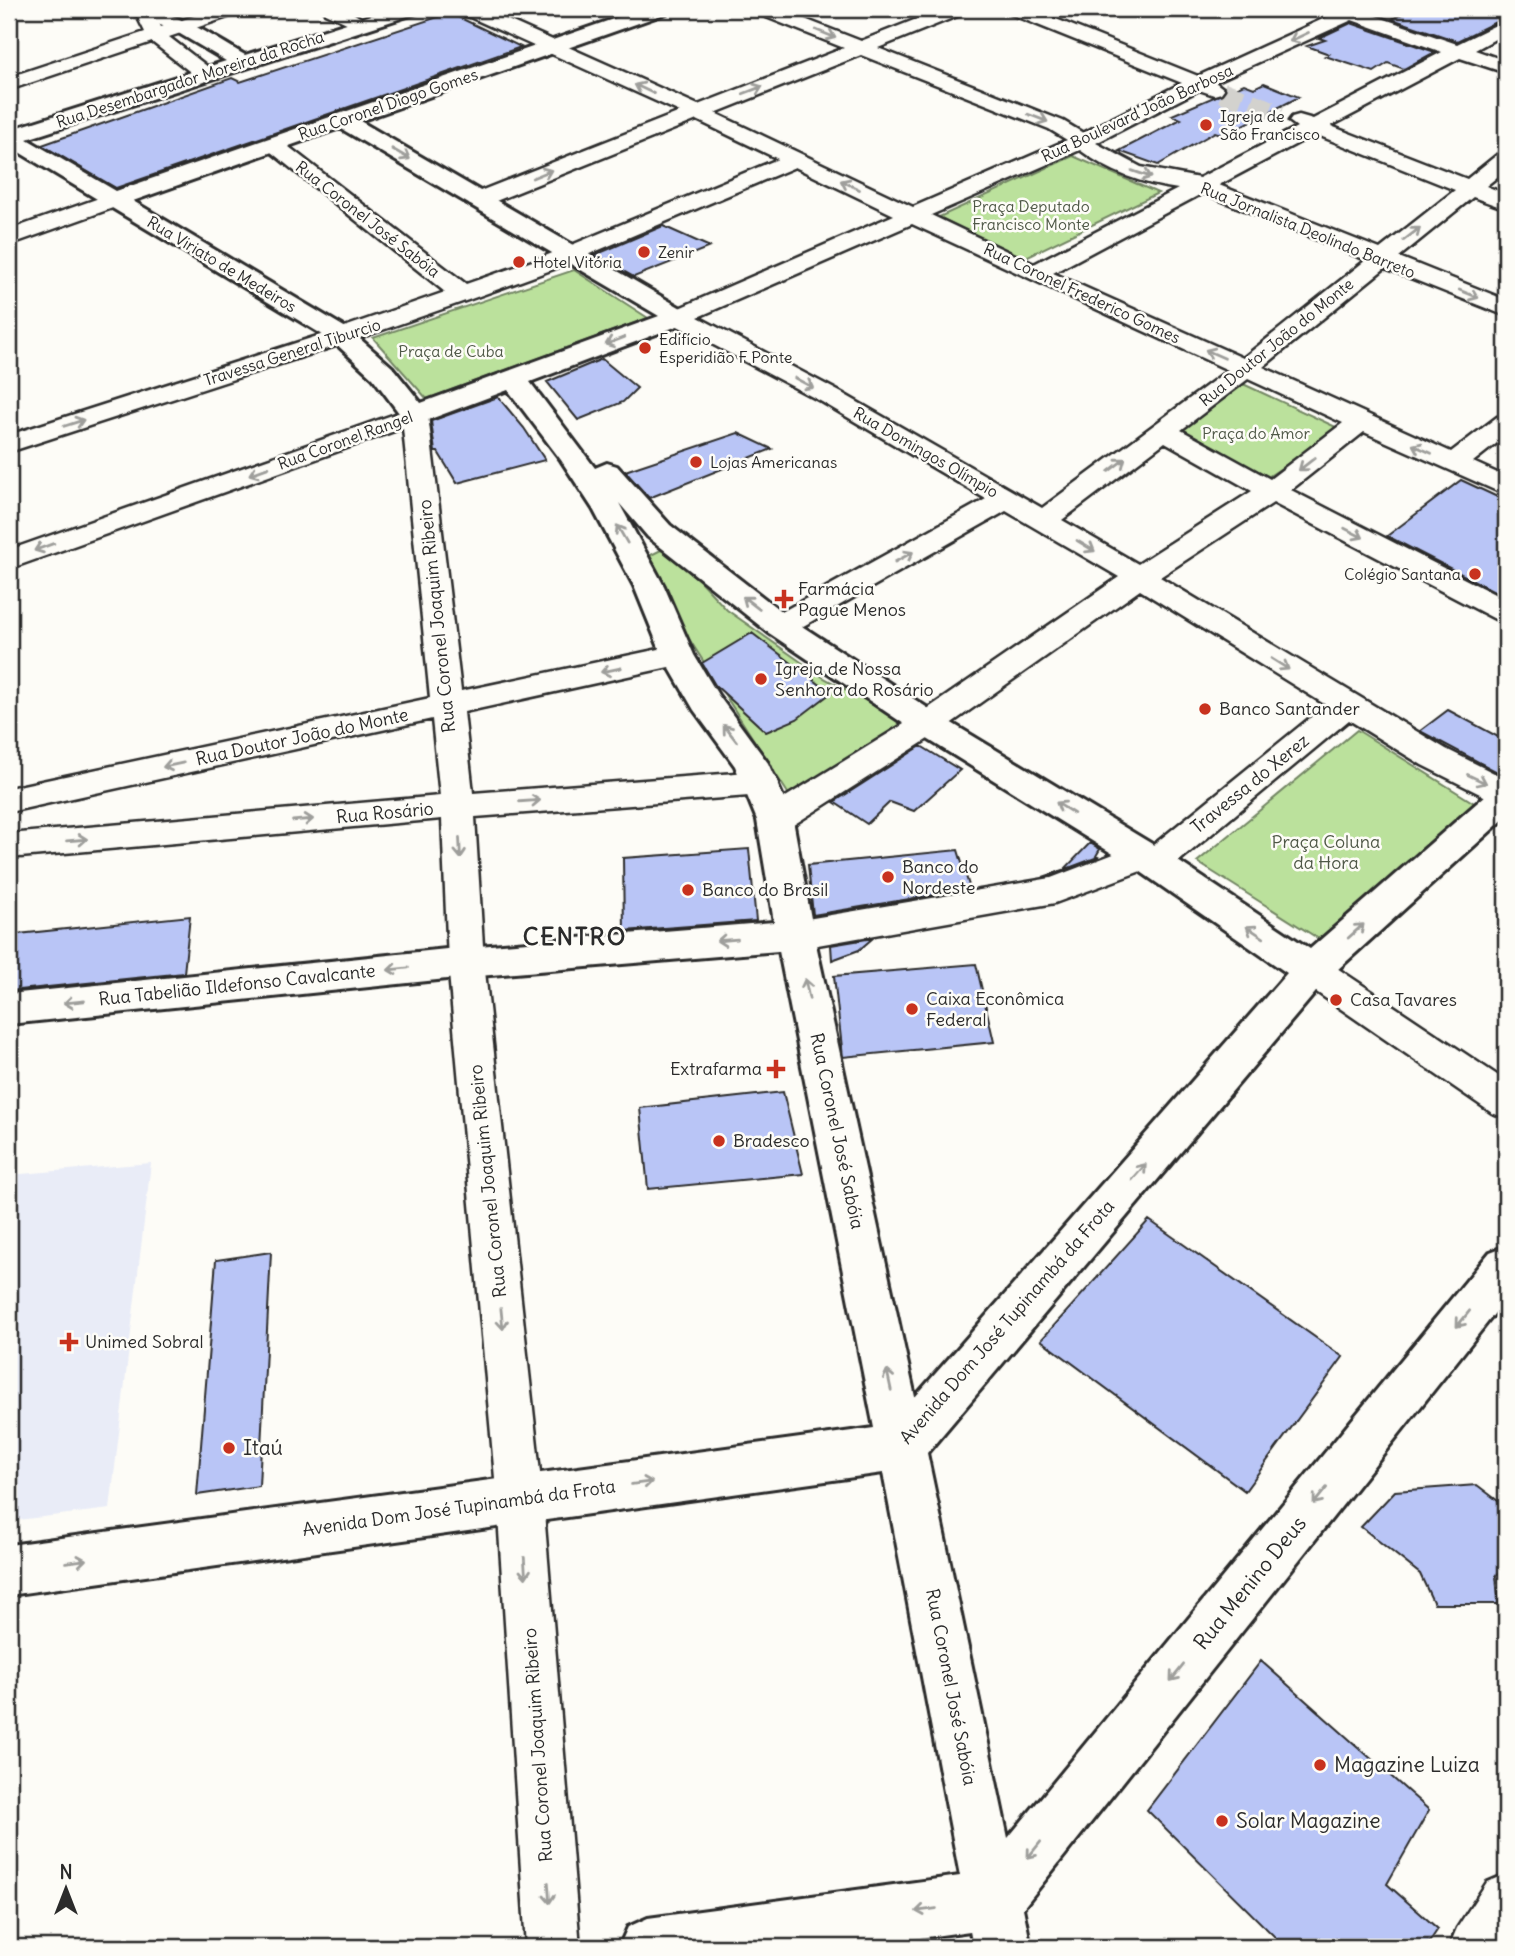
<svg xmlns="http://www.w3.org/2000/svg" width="1515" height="1956" viewBox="0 0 1515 1956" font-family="Delius,sans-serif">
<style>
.built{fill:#e9ecf7}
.green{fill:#bbe19c;stroke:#738664;stroke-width:2}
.building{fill:#b9c5f6;stroke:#2b2b2b;stroke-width:2}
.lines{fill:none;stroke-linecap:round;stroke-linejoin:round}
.minor-tunnel{stroke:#d3d2ce;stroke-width:21;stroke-dasharray:21 10;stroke-linecap:butt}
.minor-casing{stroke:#2b2b2b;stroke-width:5}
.major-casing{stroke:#2b2b2b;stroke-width:6}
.minor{fill:#fdfcf7;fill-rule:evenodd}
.major{fill:#fdfcf7;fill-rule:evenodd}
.oneway{stroke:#9e9e9b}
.poi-dot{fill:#c8321e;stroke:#fdfcf7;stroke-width:2.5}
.labels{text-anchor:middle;stroke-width:5;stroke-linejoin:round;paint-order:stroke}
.far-street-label{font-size:16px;fill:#2b2b2b;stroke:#fdfcf7}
.far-poi-label{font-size:16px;fill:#2b2b2b;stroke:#fdfcf7;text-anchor:start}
.far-park-label{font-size:16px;fill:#4f5847;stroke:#fdfcf7}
.poi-label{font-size:18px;fill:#2b2b2b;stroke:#fdfcf7;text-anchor:start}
.street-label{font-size:18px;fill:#2b2b2b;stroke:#fdfcf7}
.park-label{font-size:18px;fill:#4f5847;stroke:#fdfcf7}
.near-poi-label{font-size:21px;fill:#2b2b2b;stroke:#fdfcf7;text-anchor:start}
.near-street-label{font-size:21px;fill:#2b2b2b;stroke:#fdfcf7}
.district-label{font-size:24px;font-weight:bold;letter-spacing:2px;fill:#2b2b2b;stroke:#fdfcf7}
</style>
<rect width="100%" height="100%" fill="#fdfcf7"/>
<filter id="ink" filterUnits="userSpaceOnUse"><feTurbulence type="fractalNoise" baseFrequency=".0143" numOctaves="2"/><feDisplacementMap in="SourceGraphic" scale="14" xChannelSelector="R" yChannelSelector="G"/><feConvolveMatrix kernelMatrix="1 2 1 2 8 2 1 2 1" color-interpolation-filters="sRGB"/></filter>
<g filter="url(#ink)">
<!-- built -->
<path class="built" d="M 151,1163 L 110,1509 L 9,1521 L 9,1175 Z"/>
<!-- green -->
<path class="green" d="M 1073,156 L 1158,193 L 1024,258 L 939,217 Z
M 574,270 L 648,318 L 427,399 L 373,338 Z
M 1241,383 L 1340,429 L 1262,481 L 1174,435 Z
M 663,549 L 699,580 L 727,610 L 824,678 L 926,733 L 800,812 L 673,614 L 647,557 Z
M 1357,730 L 1474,803 L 1338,951 L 1197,862 Z"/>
<!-- building -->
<path class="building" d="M 1412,9 L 1506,9 L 1506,17 L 1457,41 L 1392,19 Z
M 450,13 L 521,47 L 116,188 L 42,145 L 232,78 L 240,82 Z
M 1351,23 L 1371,30 L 1435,52 L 1404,69 L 1388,63 L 1374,72 L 1325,56 L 1329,54 L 1307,46 L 1325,40 L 1319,38 Z
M 1264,83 L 1299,97 L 1224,135 L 1215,132 L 1158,165 L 1119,151 L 1181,119 L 1172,115 L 1244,84 L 1254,88 Z
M 663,226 L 710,247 L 634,277 L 595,255 Z
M 602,359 L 637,388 L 623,402 L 578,420 L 547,382 Z
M 498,397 L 524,428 L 545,460 L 457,483 L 438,452 L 435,452 L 431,421 Z
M 738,433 L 772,449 L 649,498 L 625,471 Z
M 1461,480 L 1506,501 L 1506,597 L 1387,536 Z
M 752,633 L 831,693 L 797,719 L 766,732 L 715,685 L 702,663 Z
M 1448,710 L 1506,741 L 1506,772 L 1503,775 L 1420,731 Z
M 921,746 L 960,770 L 914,811 L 890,802 L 867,824 L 834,802 Z
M 1090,843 L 1100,849 L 1096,856 L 1098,857 L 1050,875 L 1043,877 L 1064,870 Z
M 749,849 L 756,921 L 624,931 L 623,858 Z
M 958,850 L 970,889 L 813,915 L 808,865 Z
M 190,916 L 184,973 L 9,991 L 9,935 Z
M 873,938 L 859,950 L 832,960 L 831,945 Z
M 976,964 L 994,1042 L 843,1057 L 834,976 Z
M 783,1092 L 803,1174 L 648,1189 L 640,1108 Z
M 1149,1220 L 1343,1357 L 1245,1491 L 1041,1340 Z
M 271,1252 L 259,1486 L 197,1495 L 216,1260 Z
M 1477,1485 L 1506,1507 L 1506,1565 L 1496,1576 L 1499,1604 L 1434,1604 L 1420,1574 L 1361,1527 L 1395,1491 Z
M 1261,1661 L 1429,1810 L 1387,1884 L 1438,1929 L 1426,1947 L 1285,1947 L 1147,1810 Z"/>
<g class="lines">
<!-- minor-tunnel -->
<path class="minor-tunnel" d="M 1222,92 L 1281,115"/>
<defs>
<path id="minor" d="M 215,9 L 242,9 L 240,13 L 169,37 L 212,70 L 215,74 L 212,78 L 198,78 L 152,42 L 9,90 L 9,77 L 145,32 L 139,20 L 141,16 L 155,16 L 161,27 Z
M 323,9 L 346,9 L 371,24 L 362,30 L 325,13 Z
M 459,9 L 483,9 L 698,105 L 844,48 L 756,13 L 754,9 L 779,9 L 861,41 L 942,9 L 967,9 L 965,13 L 878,48 L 1063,121 L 1083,133 L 1182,83 L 1008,13 L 1006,9 L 1031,9 L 1198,76 L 1334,14 L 1328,9 L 1370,9 L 1367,13 L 1457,44 L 1506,20 L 1506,33 L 1475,50 L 1506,61 L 1506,73 L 1460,58 L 1331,126 L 1467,179 L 1498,154 L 1506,153 L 1506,170 L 1486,186 L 1506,194 L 1506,209 L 1473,197 L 1399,257 L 1506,300 L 1506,316 L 1385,268 L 1263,367 L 1451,452 L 1497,417 L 1506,415 L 1506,436 L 1473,462 L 1506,477 L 1506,495 L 1364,432 L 1291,490 L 1506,600 L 1506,621 L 1495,619 L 1273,503 L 1160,577 L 1446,749 L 1506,779 L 1506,805 L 1494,801 L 1422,765 L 1349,720 L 1166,872 L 1154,876 L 1141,871 L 1055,903 L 795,949 L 782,945 L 777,935 L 782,925 L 795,921 L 1051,878 L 1132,847 L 1144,843 L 1152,846 L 1326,705 L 1140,590 L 939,732 L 787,829 L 775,832 L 763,829 L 758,820 L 763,811 L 917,716 L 1119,577 L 1006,511 L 791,633 L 780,636 L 769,633 L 765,626 L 769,619 L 986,499 L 822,402 L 670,322 L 667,317 L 670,312 L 894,215 L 795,167 L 554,269 L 471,299 L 351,341 L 9,452 L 9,435 L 333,331 L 445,292 L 266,148 L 262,144 L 266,140 L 280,140 L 466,284 L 538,259 L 778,159 L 697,120 L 486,205 L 470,205 L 467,200 L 470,195 L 680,112 L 461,13 ZM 1352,20 L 1442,52 L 1313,119 L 1299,115 L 1292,117 L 1289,121 L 1297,127 L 1199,178 L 1141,167 L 1096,143 L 1199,90 L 1214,95 L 1221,93 L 1224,89 L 1215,82 ZM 861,55 L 1049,129 L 1067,140 L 913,207 L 715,113 ZM 1315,134 L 1455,190 L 1380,249 L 1219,185 ZM 1080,150 C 1109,172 1142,184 1178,189 L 1034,264 L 931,215 ZM 1203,193 L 1366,260 L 1243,358 L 1053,273 ZM 912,224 L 1228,370 L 1042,508 L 840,392 L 698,317 ZM 1248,379 L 1343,423 L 1270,479 L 1181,430 ZM 1165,442 L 1252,491 L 1138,564 L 1062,520 Z
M 116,192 L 124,194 L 127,199 L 124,204 L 9,245 L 9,230 Z
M 415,407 L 424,409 L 428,415 L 461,691 L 678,645 L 689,648 L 693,655 L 689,662 L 678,665 L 464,712 L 473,793 L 762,771 L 774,775 L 779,783 L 774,791 L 762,795 L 475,817 L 484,962 L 543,1500 L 580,1947 L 526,1947 L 497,1500 L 448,962 L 442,819 L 9,858 L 9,834 L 440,796 L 432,719 L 9,812 L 9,788 L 430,698 L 403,428 L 9,569 L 9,550 Z
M 1312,956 L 1325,960 L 1506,1081 L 1506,1118 L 1492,1113 L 1299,980 L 1294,970 L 1299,960 Z
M 1506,1874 L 1506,1947 L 1449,1947 L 1457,1928 L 1487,1882 Z"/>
<path id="major" d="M 128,9 C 173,7 208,34 245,55 L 391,9 L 420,9 L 417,13 L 27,139 L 116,191 L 642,9 L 670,9 L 667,13 L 360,121 L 688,312 L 692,317 L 688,322 L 530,382 L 595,468 L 607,463 L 617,466 L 670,525 L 791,619 L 940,716 L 1157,847 L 1310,949 L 1494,788 L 1506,785 L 1506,817 L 1326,980 L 927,1453 L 1008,1838 L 1490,1252 L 1506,1246 L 1506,1299 L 1023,1908 L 1031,1947 L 973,1947 L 970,1931 L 855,1947 L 619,1947 L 628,1927 L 648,1918 L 960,1876 L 883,1473 L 9,1595 L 9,1545 L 874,1428 L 779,951 L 466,977 L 9,1024 L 9,994 L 466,947 L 774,922 L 757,820 L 735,766 L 694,710 L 662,655 L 634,586 L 593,509 L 561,460 L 508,390 L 425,421 L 415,423 L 405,421 L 373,378 L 333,341 L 9,146 L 9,130 L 226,61 L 175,31 L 131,13 ZM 340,128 L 659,316 L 421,403 L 392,367 L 351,331 L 133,201 ZM 619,503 L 648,537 L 769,633 L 916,732 L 1131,865 L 1287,973 L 915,1397 L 814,935 L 793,820 L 768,763 L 718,695 L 694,655 L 664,586 Z"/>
</defs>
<!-- minor casing -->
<use href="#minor" class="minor-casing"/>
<!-- major casing -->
<use href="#major" class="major-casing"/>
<!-- minor -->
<use href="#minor" class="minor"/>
<!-- major -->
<use href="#major" class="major"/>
</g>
<!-- one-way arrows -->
<defs><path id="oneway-shaft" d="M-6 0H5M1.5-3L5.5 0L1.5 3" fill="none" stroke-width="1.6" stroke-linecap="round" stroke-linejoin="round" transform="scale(1.75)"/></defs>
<g class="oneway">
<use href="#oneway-shaft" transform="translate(826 34) rotate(22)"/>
<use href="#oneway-shaft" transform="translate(1299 37) rotate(155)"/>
<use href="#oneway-shaft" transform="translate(644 89) rotate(-155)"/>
<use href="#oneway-shaft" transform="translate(753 90) rotate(-21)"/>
<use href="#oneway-shaft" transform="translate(1038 118) rotate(21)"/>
<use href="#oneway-shaft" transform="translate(401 154) rotate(30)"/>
<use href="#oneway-shaft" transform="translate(542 174) rotate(-22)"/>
<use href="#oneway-shaft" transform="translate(1142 174) rotate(19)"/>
<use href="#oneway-shaft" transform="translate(850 185) rotate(-155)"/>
<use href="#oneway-shaft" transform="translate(1412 234) rotate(-38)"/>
<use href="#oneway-shaft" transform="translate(1469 294) rotate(22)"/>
<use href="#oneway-shaft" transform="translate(615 341) rotate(159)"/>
<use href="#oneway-shaft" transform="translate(1215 354) rotate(-156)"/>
<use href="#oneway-shaft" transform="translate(804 383) rotate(28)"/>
<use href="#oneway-shaft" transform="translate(74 423) rotate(-18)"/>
<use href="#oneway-shaft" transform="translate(1422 449) rotate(-156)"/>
<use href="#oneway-shaft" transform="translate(1307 464) rotate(142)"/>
<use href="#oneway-shaft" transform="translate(1117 465) rotate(-37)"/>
<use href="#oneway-shaft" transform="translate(259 471) rotate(160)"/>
<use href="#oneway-shaft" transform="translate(1354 533) rotate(27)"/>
<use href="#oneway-shaft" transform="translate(622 534) rotate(-120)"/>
<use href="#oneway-shaft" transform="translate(1086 546) rotate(31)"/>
<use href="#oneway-shaft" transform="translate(44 547) rotate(160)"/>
<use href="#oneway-shaft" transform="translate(904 557) rotate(-29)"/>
<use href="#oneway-shaft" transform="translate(751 603) rotate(-142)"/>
<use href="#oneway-shaft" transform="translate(1280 664) rotate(32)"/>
<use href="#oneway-shaft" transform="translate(611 670) rotate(168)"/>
<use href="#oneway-shaft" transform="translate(730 733) rotate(-128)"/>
<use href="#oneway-shaft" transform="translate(173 765) rotate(168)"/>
<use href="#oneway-shaft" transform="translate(1477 779) rotate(25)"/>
<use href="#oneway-shaft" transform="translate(530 801) rotate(-4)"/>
<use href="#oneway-shaft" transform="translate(1065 808) rotate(-148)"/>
<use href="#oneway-shaft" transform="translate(303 820) rotate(-5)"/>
<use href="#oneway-shaft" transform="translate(77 840) rotate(-5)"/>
<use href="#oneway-shaft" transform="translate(460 848) rotate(87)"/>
<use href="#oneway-shaft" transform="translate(1356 931) rotate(-42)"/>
<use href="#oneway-shaft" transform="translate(1255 932) rotate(-146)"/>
<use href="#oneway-shaft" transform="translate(727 940) rotate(175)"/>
<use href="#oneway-shaft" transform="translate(398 969) rotate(174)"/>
<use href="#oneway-shaft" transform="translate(807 989) rotate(-102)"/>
<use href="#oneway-shaft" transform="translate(74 1002) rotate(174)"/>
<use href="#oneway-shaft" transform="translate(1139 1172) rotate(-49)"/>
<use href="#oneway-shaft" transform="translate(502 1319) rotate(84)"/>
<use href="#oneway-shaft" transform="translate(1463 1319) rotate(129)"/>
<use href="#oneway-shaft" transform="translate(889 1380) rotate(-102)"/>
<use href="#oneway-shaft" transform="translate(642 1483) rotate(-8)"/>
<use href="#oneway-shaft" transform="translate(1320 1496) rotate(129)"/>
<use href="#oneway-shaft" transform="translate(76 1561) rotate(-8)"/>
<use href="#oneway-shaft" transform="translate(525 1568) rotate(86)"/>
<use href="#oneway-shaft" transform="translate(1177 1673) rotate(129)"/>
<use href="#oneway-shaft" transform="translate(1034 1850) rotate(129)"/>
<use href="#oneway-shaft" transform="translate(549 1893) rotate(86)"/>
<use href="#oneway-shaft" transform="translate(926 1910) rotate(172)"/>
</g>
</g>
<!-- markers -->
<g class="poi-dot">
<circle cx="1206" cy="125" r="7"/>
<circle cx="644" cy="252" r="7"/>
<circle cx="519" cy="262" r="7"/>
<circle cx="645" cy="348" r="7"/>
<circle cx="696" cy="462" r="7"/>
<circle cx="1475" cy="574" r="7"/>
<path d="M780.5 588.5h7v7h7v7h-7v7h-7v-7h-7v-7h7z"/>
<circle cx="761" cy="679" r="7"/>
<circle cx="1205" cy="709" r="7"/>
<circle cx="888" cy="877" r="7"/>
<circle cx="688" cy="890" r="7"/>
<circle cx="1336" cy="1000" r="7"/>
<circle cx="912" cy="1009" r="7"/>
<path d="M772.5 1058.5h7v7h7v7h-7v7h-7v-7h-7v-7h7z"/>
<circle cx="719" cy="1141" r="7"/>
<path d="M65.5 1331.5h7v7h7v7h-7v7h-7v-7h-7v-7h7z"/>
<circle cx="229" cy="1448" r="7"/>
<circle cx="1320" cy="1765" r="7"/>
<circle cx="1222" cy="1821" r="7"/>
</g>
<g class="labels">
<!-- far-street labels -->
<g class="far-street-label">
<text transform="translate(190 79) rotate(-18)" y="6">Rua Desembargador Moreira da Rocha</text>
<text transform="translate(388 104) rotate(-19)" y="6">Rua Coronel Diogo Gomes</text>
<text transform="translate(1137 113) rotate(-25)" y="6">Rua Boulevard João Barbosa</text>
<text transform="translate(368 219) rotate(38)" y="6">Rua Coronel José Sabóia</text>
<text transform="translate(1308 230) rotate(22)" y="6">Rua Jornalista Deolindo Barreto</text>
<text transform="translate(222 264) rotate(31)" y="6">Rua Viriato de Medeiros</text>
<text transform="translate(1082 293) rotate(25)" y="6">Rua Coronel Frederico Gomes</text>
<text transform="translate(1276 342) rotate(-39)" y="6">Rua Doutor João do Monte</text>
<text transform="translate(292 352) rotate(-18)" y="6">Travessa General Tiburcio</text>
<text transform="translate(345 440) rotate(-20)" y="6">Rua Coronel Rangel</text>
<text transform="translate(926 452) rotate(30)" y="6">Rua Domingos Olímpio</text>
</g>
<!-- far-poi labels -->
<g class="far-poi-label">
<text x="1220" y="122">Igreja de<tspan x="1220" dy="18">São Francisco</tspan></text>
<text x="658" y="258">Zenir</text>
<text x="533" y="268">Hotel Vitória</text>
<text x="659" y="345">Edifício<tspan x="659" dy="18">Esperidião F Ponte</tspan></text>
<text x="710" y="468">Lojas Americanas</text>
<text x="1461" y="580" text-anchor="end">Colégio Santana</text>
</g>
<!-- far-park labels -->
<g class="far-park-label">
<text x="1031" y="212">Praça Deputado<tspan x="1031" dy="18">Francisco Monte</tspan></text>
<text x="451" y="357">Praça de Cuba</text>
<text x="1256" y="439">Praça do Amor</text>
</g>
<!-- poi labels -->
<g class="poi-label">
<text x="798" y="595">Farmácia<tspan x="798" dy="21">Pague Menos</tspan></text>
<text x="775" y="675">Igreja de Nossa<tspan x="775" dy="21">Senhora do Rosário</tspan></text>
<text x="1219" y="715">Banco Santander</text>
<text x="902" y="873">Banco do<tspan x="902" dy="21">Nordeste</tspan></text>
<text x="702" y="896">Banco do Brasil</text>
<text x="926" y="1005">Caixa Econômica<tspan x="926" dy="21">Federal</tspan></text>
<text x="1350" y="1006">Casa Tavares</text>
<text x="762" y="1075" text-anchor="end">Extrafarma</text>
<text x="733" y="1147">Bradesco</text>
<text x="85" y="1348">Unimed Sobral</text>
</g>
<!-- street labels -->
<g class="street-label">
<text transform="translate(437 616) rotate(-96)" y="6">Rua Coronel Joaquim Ribeiro</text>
<text transform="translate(302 737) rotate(-12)" y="6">Rua Doutor João do Monte</text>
<text transform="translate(1250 784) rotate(-39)" y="6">Travessa do Xerez</text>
<text transform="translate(385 813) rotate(-5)" y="6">Rua Rosário</text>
<text transform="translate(237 985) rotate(-6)" y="6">Rua Tabelião Ildefonso Cavalcante</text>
<text transform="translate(837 1131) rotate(78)" y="6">Rua Coronel José Sabóia</text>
<text transform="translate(488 1181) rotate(-96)" y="6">Rua Coronel Joaquim Ribeiro</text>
<text transform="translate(1007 1322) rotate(-49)" y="6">Avenida Dom José Tupinambá da Frota</text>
<text transform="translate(459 1508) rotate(-8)" y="6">Avenida Dom José Tupinambá da Frota</text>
<text transform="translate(951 1687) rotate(79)" y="6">Rua Coronel José Sabóia</text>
<text transform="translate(538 1745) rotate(-94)" y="6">Rua Coronel Joaquim Ribeiro</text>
</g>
<!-- park labels -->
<g class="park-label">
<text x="1326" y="848">Praça Coluna<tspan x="1326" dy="21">da Hora</tspan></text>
</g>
<!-- near-poi labels -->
<g class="near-poi-label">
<text x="243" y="1455">Itaú</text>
<text x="1334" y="1772">Magazine Luiza</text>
<text x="1236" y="1828">Solar Magazine</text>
</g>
<!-- near-street labels -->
<g class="near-street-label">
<text transform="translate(1250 1583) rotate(-51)" y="7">Rua Menino Deus</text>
</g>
<!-- district labels -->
<g class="district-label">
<text x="575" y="945">CENTRO</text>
</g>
</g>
<!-- margin -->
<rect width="1515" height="1956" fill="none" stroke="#fdfcf7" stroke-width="35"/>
<rect x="18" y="18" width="1480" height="1921" fill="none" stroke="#2b2b2b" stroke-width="2.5" filter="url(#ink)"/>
<!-- north arrow -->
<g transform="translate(66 1889)" stroke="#fdfcf7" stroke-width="5" paint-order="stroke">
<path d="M0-5L12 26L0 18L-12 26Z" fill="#2b2b2b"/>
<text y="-10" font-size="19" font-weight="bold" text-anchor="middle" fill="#2b2b2b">N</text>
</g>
</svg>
